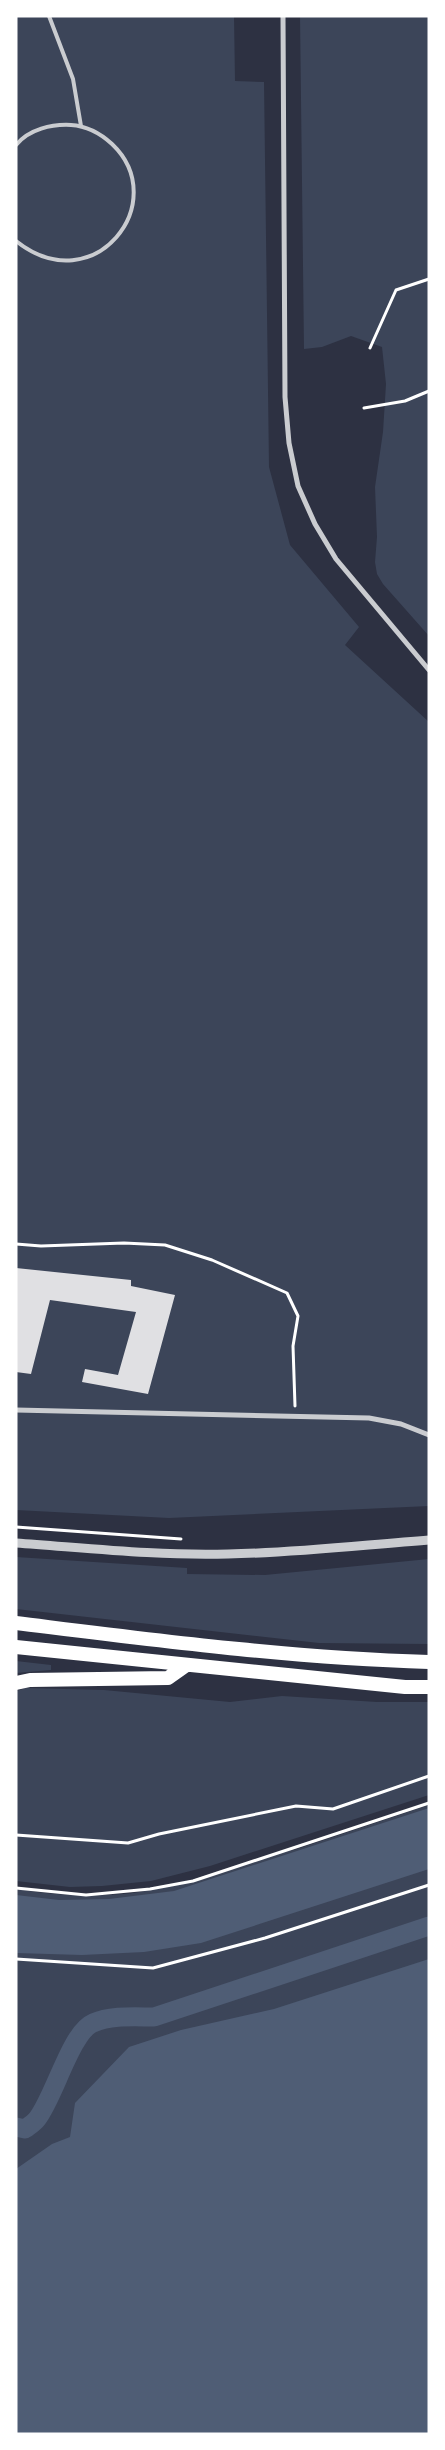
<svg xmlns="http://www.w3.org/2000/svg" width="445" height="2450" viewBox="0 0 445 2450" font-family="'Roboto Condensed',sans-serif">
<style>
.green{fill:#3c4559}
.water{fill:#4f5d75}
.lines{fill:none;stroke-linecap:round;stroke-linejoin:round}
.canal{stroke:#4f5d75;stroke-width:19}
.building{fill:#e0e0e3}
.path{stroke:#fff;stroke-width:3}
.service{stroke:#caccd0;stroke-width:4}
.minor{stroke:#caccd0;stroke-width:5}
.tertiary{stroke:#caccd0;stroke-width:9}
.trunk{stroke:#fff;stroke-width:14}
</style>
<rect width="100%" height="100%" fill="#2d3142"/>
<!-- green -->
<path class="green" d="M 16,16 L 234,16 L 235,81 L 264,82 L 269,467 L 290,545 L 359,627 L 345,645 L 429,722 L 429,1506 L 169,1518 L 16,1510 Z
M 300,16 L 429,16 L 429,636 L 383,584 L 377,574 L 375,562 L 377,537 L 375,487 L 383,432 L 386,384 L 382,347 L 351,336 L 322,347 L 304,349 Z
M 16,1557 L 187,1568 L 187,1574 L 265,1575 L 429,1559 L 429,1644 L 319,1643 L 16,1609 Z
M 16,1661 L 51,1665 L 51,1670 L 16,1673 Z
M 26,1688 L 104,1690 L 230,1702 L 282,1696 L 377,1702 L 429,1702 L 429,1795 L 210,1866 L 151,1881 L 102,1886 L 70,1887 L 16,1881 L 16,1691 Z
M 429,1805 L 429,2434 L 16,2434 L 16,1889 C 51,1895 88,1897 123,1894 C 174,1890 232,1866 282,1852 L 294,1850 Z"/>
<!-- water -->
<path class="water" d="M 429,1808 L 429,1869 L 201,1943 L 144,1952 L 82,1955 L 16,1953 L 16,1895 L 59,1900 L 109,1899 L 174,1891 Z
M 429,1959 L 429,2434 L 16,2434 L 16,2169 L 52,2144 L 70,2137 L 75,2103 L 129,2047 L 181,2030 L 274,2009 Z"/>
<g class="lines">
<!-- canal -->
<path class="canal" d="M 16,2127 L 25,2129 C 29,2126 34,2123 37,2119 C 54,2098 71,2032 93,2023 C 111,2015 135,2017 154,2017 L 429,1926"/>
</g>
<!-- building -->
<path class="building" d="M 16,1268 L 131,1280 L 131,1286 L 175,1295 L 148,1394 L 82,1382 L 85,1369 L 118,1375 L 136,1312 L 50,1300 L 31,1374 L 16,1372 Z"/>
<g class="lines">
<!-- path -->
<path class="path" d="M 370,348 L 396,290 L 429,279
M 364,408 L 405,401 L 429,391
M 16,1244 L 41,1246 L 124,1243 L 165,1245 L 212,1260 L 287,1293 L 298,1316 L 293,1346 L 295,1406
M 16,1527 L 181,1539
M 16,1835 L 128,1843 L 159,1834 L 296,1806 L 333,1809 L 429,1776
M 16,1888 L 86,1895 L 150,1889 L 193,1881 L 429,1803
M 16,1959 L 153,1968 L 265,1938 L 429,1885"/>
<!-- service -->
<path class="service" d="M 49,16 L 73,79 L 81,126
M 16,145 C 29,129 52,124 71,125 C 87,126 100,133 112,144 C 173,202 94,303 16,241"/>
<!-- minor -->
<path class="minor" d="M 283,16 L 285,397 L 289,443 L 298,486 L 315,524 L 336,559 L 429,670
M 16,1410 L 369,1418 L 401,1424 L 429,1435"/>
<!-- tertiary -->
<path class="tertiary" d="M 16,1543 C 87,1548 158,1556 228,1554 C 295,1553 362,1545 429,1540"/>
<!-- trunk -->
<path class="trunk" d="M 16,1623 C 154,1640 290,1658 429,1662
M 16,1647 L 405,1687 L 429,1687
M 16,1683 L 30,1680 L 168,1678 L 185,1666"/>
</g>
<!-- border -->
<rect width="445" height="2450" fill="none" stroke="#ffffff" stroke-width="35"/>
</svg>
